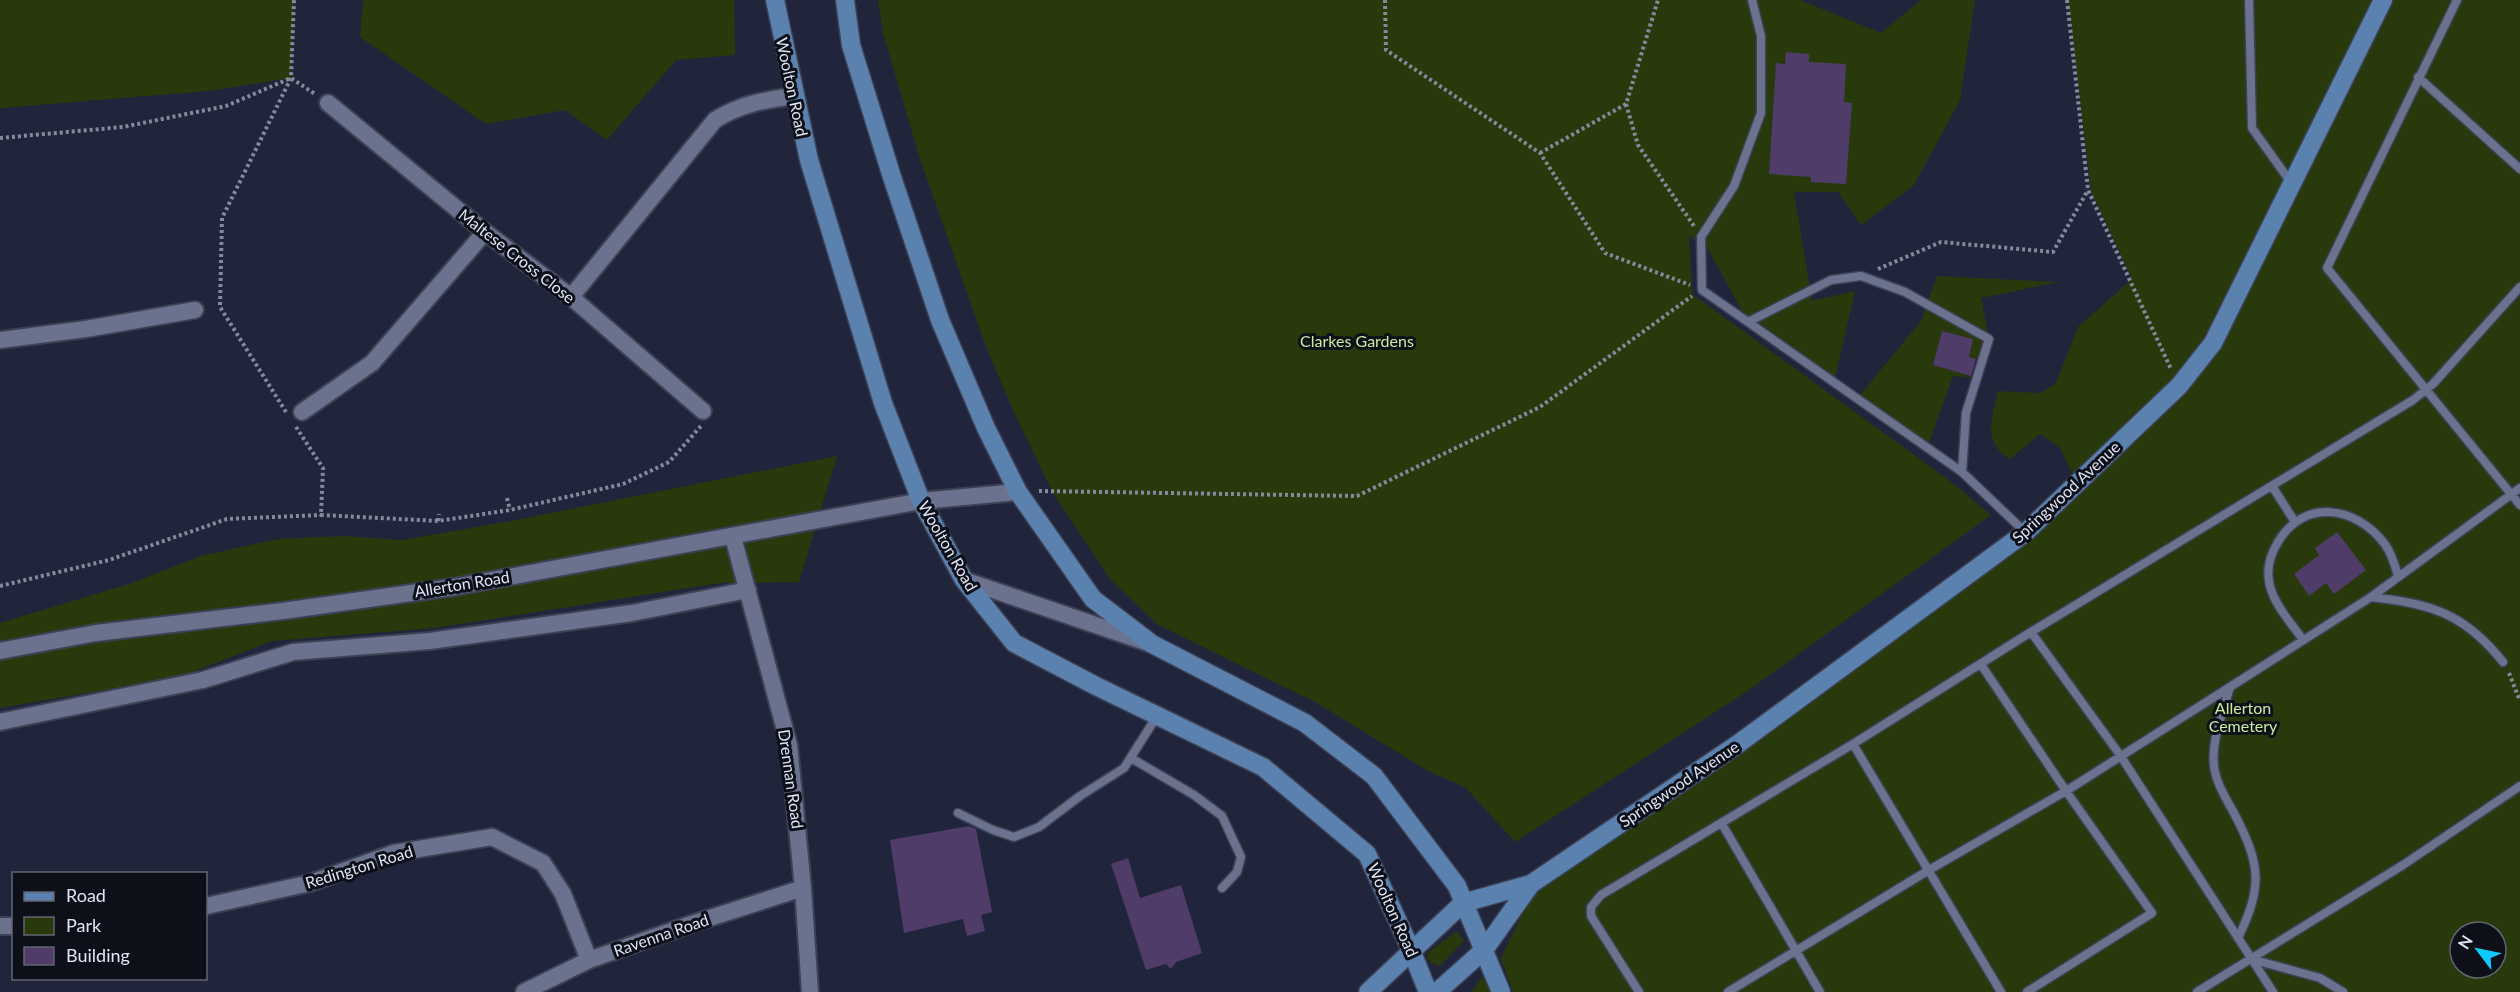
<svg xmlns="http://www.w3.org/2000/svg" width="2520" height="992" viewBox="0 0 2520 992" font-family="Lato,sans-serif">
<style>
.green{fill:#283a0c;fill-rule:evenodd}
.building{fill:#4f3c69}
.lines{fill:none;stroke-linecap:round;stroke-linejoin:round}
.lane-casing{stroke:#3d4155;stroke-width:11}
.street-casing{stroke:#3d4155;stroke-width:20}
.secondary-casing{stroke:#3d4155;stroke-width:21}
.path{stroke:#84899c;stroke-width:4;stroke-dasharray:3 3;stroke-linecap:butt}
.lane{stroke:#6a728d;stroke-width:8}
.street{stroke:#6a728d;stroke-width:16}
.secondary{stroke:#5b82af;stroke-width:18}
.labels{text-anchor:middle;stroke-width:6;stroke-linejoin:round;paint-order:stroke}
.street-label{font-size:16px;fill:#e0e5f5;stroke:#0d0f19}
.park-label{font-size:16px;fill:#c9ec9e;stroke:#0d0f19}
</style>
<rect width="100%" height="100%" fill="#20253c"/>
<!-- green -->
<path class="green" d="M 0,0 L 294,0 L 291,78 L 208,91 L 0,108 Z
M 363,0 L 734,0 L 735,55 L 676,60 L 607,140 L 565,110 L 486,124 L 360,37 Z
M 878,0 L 1800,0 L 1881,33 L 1921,0 L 1975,0 L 1960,100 L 1914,185 L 1861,225 L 1838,192 L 1794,192 L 1812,301 L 1855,291 L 1834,382 L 1748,322 L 1708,249 L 1689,235 L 1692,294 L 1950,481 L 1991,515 L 1749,690 L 1515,842 L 1465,787 L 1428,771 L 1317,703 L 1158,625 L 1110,579 L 1052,491 L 1011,406 L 985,344 L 920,159 L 883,33 Z
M 2068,0 L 2520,0 L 2520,992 L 1513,992 L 1501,958 L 1535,888 L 1744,750 L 2033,538 L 2081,492 L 2060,448 L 2040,434 L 2010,459 C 1982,442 1992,418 1998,391 L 2041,393 L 2056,383 L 2078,327 L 2132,279 L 2091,191 ZM 2460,932 L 2496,932 L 2496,968 L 2460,968 Z
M 1937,276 L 2058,282 L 1981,298 L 1989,339 L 1982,361 L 1969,357 L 1973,339 L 1942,331 L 1933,365 L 1977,378 L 1953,376 L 1927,448 L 1857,399 L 1921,321 Z
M 837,456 L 799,582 L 720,583 L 435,628 L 272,641 L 180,677 L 0,708 L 0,623 L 132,583 L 201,556 L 278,539 L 343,536 L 402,540 L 511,521 Z
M 1457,931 L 1464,941 L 1440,966 L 1431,963 L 1427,958 L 1429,952 Z
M 1485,974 L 1491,992 L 1471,992 Z"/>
<!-- building -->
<path class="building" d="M 1786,52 L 1809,54 L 1809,62 L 1846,64 L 1844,102 L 1852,103 L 1846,184 L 1811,182 L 1811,177 L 1769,174 L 1776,63 L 1785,64 Z
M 1942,331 L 1973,339 L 1969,357 L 1976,359 L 1971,376 L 1933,365 Z
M 2337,532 L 2366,570 L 2334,594 L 2326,583 L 2309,596 L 2294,574 L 2319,555 L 2315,548 Z
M 969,826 L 976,829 L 992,912 L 981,915 L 985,931 L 967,936 L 963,919 L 904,933 L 890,840 Z
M 1128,858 L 1140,898 L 1181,885 L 1202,953 L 1176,962 L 1171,969 L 1166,964 L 1146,970 L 1111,864 Z"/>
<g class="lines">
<defs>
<path id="lane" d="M 2249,0 L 2252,128 L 2292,184
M 2457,0 L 2327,268 L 2520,505
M 2418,77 L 2520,169
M 1748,322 L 1702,290 L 1701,237 L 1734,186 L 1761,113 L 1761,36 L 1752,0
M 1962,472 L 1966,413 L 1989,339 L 1905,292 L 1861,276 L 1831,280 L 1748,322 L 1962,472 L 2025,532
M 2272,486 L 2295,522
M 2371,597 C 2431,604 2464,613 2503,662
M 2031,632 L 2413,400 L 2433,384 L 2520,287
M 2303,640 C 2292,624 2275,606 2270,586 C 2266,571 2270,555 2278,542 C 2304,498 2355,506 2384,543 C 2391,552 2395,565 2398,576
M 1982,666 L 2066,791 L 2152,913 L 2027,992
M 2230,687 C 2223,712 2209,745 2215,772 C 2218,787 2227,800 2234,813 C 2261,865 2263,886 2238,938
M 1853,744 L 2001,992
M 1131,758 L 1194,795 L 1222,816 L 1241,857 L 1237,872 L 1222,888
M 958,813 L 993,830 L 1014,837 L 1039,827 L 1080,796 L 1124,768 L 1157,716
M 1722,824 L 1820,992
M 2251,959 L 2320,978 L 2343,992
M 1639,992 L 1591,916 L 1591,907 L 1601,895 L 1853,744 L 2031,632 L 2120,755 L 2273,992
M 1728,992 L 1929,870 L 2066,791 L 2230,687 L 2371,597 L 2520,488
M 2197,992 L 2403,865 L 2520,786"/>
<path id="street" d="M 328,103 L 485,232 L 571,297 L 703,411
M 571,297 L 715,120 C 740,104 765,100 794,96
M 0,340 L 86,329 L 195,310
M 302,412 L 372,363 L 485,232
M 733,537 L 789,745 L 803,888 L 810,992
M 964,580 L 1148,643
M 0,651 L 96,633 L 283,611 L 454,587 L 921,501 L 1018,492
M 0,722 L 203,680 L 293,652 L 430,641 L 632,613 L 748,590
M 206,906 L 310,883 L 394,853 L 492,837 L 543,863 L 563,894 L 589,960
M 0,926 L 14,926
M 524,992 L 589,960 L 691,924 L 803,888"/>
<path id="secondary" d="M 775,0 L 809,160 L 883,403 L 921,501 L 964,580 L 1014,643 L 1096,686 L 1263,767 L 1367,854 L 1411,950 L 1428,992
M 845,0 L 851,45 L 891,174 L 940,320 L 986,428 L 1018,492 L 1093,599 L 1152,644 L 1305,723 L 1374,776 L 1457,886 L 1501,992
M 1368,992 L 1463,903 L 1531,884 L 1738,744 L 2026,532 L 2179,386 L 2213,343 L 2383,0
M 1437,992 L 1484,950 L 1531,884"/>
</defs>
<!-- lane casing -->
<use href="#lane" class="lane-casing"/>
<!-- street casing -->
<use href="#street" class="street-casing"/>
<!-- secondary casing -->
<use href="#secondary" class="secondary-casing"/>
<!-- path -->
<path class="path" d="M 1385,0 L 1386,50 L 1540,153 L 1605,253 L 1690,285
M 2067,0 L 2088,190 L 2171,369
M 1626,104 L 1638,145 L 1694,226
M 0,138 L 123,127 L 226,106 L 291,78 L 315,94
M 1540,153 L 1626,104 L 1658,0
M 1878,269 L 1941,242 L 2053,252 L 2088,190
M 286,412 L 220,307 L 222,218 L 291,78 L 294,0
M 296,427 L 323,468 L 321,515 L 438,521 L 510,510 L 623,484 L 669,462 L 701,426
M 1039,491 L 1357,496 L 1540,407 L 1692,296
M 507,498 L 510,510
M 438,521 L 439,514
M 0,586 L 109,560 L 227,519 L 321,515
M 2509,673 L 2520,701"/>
<!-- lane -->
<use href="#lane" class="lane"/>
<!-- street -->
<use href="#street" class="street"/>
<!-- secondary -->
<use href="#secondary" class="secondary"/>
</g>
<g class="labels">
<!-- street labels -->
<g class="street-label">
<text transform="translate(792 87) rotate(78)" y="6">Woolton Road</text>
<text transform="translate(517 256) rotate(38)" y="6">Maltese Cross Close</text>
<text transform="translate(2066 492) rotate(-43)" y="6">Springwood Avenue</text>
<text transform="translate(948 546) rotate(60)" y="6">Woolton Road</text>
<text transform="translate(462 584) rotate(-9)" y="6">Allerton Road</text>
<text transform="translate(791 779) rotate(82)" y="6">Drennan Road</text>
<text transform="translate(1679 784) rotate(-34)" y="6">Springwood Avenue</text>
<text transform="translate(359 867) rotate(-17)" y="6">Redington Road</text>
<text transform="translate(1393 910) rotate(66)" y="6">Woolton Road</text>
<text transform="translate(661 935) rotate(-19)" y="6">Ravenna Road</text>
</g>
<!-- park labels -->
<g class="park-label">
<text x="1357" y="347">Clarkes Gardens</text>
<text x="2243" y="714">Allerton<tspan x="2243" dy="18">Cemetery</tspan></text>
</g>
</g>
<!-- legend -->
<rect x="12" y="872" width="195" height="108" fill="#0d0f19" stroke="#616571" stroke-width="1.5"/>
<rect x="24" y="892" width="30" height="9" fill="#5b82af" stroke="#616571" stroke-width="1.5"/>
<text x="66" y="902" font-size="18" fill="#e0e5f5">Road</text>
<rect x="24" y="917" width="30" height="18" fill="#283a0c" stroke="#616571" stroke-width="1.5"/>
<text x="66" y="932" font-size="18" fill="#e0e5f5">Park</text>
<rect x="24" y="947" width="30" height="18" fill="#4f3c69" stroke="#616571" stroke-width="1.5"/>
<text x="66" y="962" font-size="18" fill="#e0e5f5">Building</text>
<!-- north arrow -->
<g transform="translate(2478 950) rotate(302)"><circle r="28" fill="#0d0f19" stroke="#616571" stroke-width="1.5"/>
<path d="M0-4.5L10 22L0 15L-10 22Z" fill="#0ecafa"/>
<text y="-9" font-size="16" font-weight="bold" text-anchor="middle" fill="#e0e5f5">N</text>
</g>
</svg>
